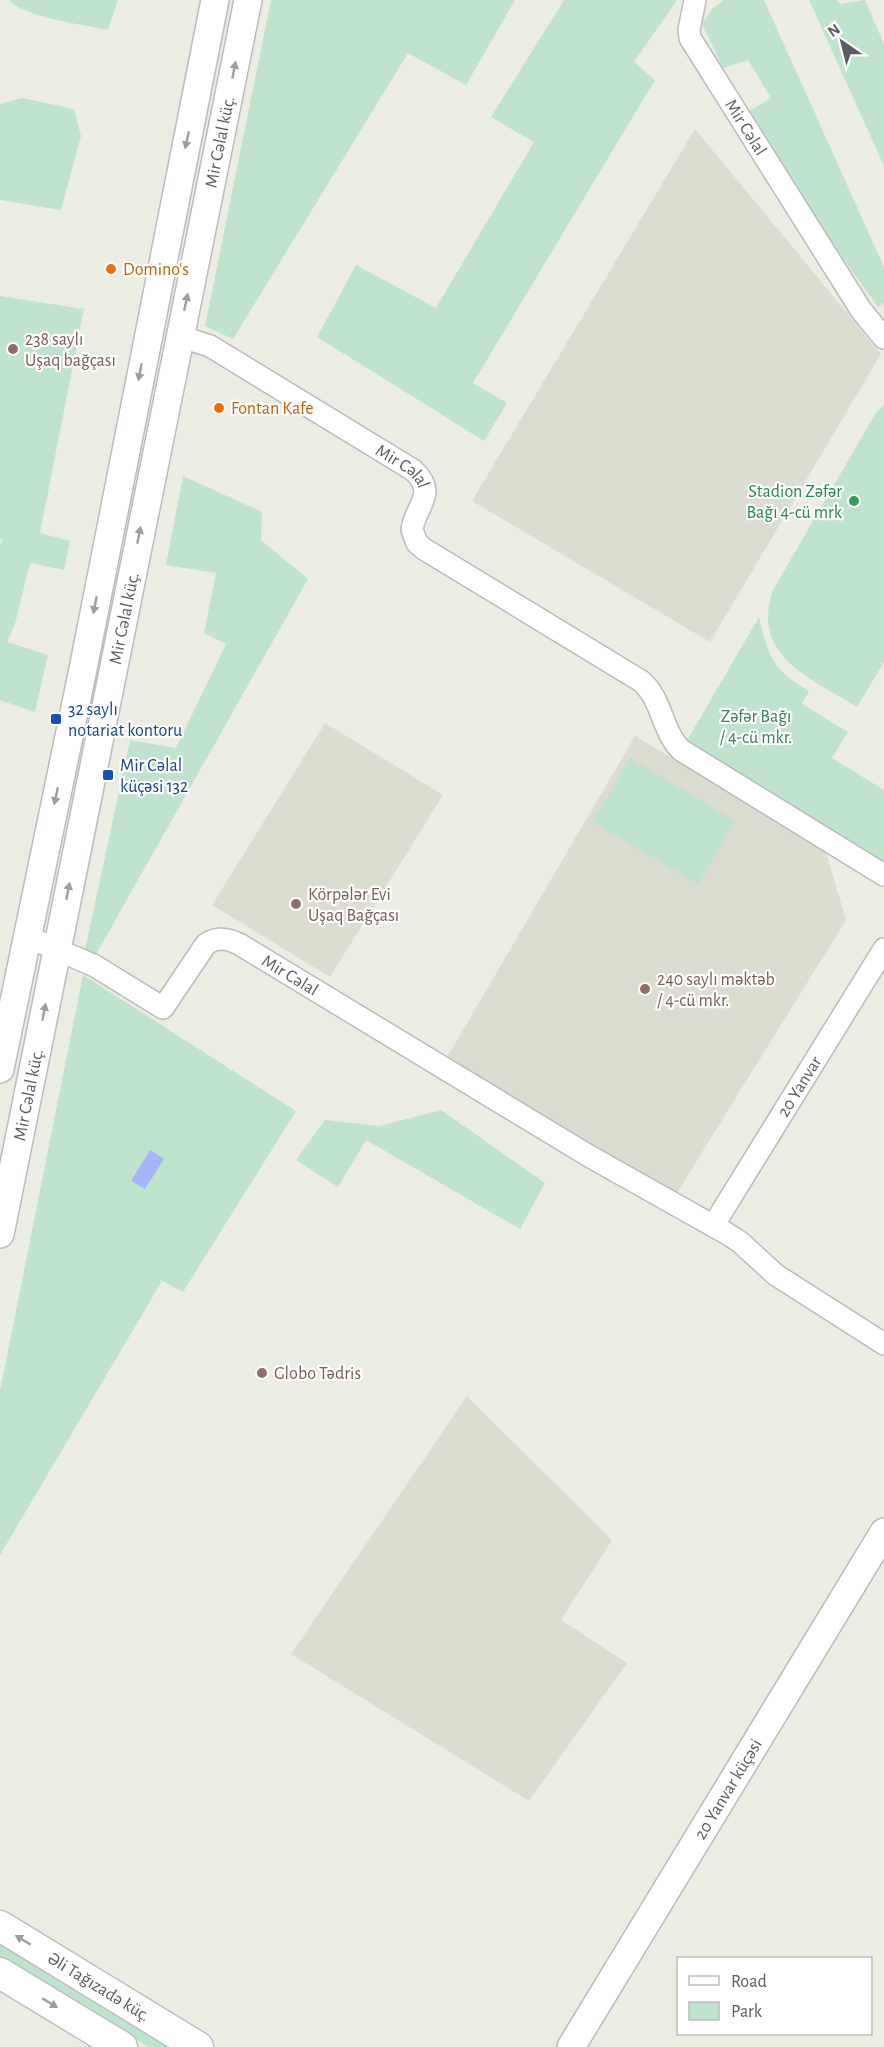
<svg xmlns="http://www.w3.org/2000/svg" width="884" height="2047" viewBox="0 0 884 2047" font-family="'Alegreya Sans',sans-serif">
<style>
.education{fill:#dbddd1}
.green{fill:#c0e3ce}
.water{fill:#a5b4fb}
.lines{fill:none;stroke-linecap:round;stroke-linejoin:round}
.minor-casing{stroke:#babac1;stroke-width:24}
.tertiary-casing{stroke:#babac1;stroke-width:30}
.secondary-casing{stroke:#bdbdc5;stroke-width:33}
.minor{stroke:#fff;stroke-width:21}
.tertiary{stroke:#fff;stroke-width:27}
.secondary{stroke:#fff;stroke-width:30}
.oneway{fill:#9d9da1}
.food-dot{fill:#e8710a;stroke:#fff;stroke-width:2}
.education-dot{fill:#8d6e63;stroke:#fff;stroke-width:2}
.leisure-dot{fill:#2e9e5b;stroke:#fff;stroke-width:2}
.transit-dot{fill:#1a4fb4;stroke:#fff;stroke-width:2}
.labels{text-anchor:middle;stroke-width:4.5;stroke-linejoin:round;paint-order:stroke}
.street-label{font-size:18px;fill:#5b5b63;stroke:#fff}
.food-label{font-size:18px;fill:#c56008;stroke:#fff;text-anchor:start}
.education-label{font-size:18px;fill:#785e54;stroke:#fff;text-anchor:start}
.leisure-label{font-size:18px;fill:#27864d;stroke:#fff;text-anchor:end}
.transit-label{font-size:18px;fill:#164399;stroke:#fff;text-anchor:start}
.park-label{font-size:18px;fill:#398359;stroke:#fff}
</style>
<rect width="100%" height="100%" fill="#ebede2"/>
<!-- education -->
<path class="education" d="M 695,129 L 881,354 L 710,642 L 472,501 Z
M 325,723 L 443,795 L 330,977 L 212,905 Z
M 635,736 L 825,849 L 846,920 L 675,1196 L 446,1059 Z
M 467,1396 L 612,1540 L 561,1620 L 627,1663 L 529,1801 L 291,1654 Z"/>
<!-- green -->
<path class="green" d="M 9,0 L 118,0 L 108,30 C 85,25 23,17 9,0 Z
M 271,0 L 515,0 L 466,85 L 408,53 L 233,339 L 205,326 Z
M 564,0 L 677,0 L 634,62 L 655,80 L 473,383 L 507,403 L 484,441 L 317,337 L 356,265 L 436,308 L 534,142 L 491,117 Z
M 724,0 L 764,0 L 884,267 L 884,303 L 878,307 L 794,191 L 750,111 L 771,98 L 748,60 L 723,68 L 702,24 L 713,8 Z
M 809,0 L 837,0 L 840,4 L 865,0 L 884,44 L 884,166 Z
M 22,98 L 74,109 L 81,136 L 61,210 L 0,200 L 0,104 Z
M 0,296 L 84,309 L 40,533 L 70,541 L 64,570 L 30,563 L 15,624 L 7,642 L 48,655 L 35,712 L 0,700 L 0,545 L 3,539 L 0,539 Z
M 884,405 L 884,662 L 857,707 C 811,678 750,656 773,590 L 877,411 Z
M 183,476 L 262,512 L 261,540 L 308,579 L 95,956 L 85,950 L 130,740 L 176,748 L 226,644 L 204,633 L 216,573 L 166,565 Z
M 759,617 C 768,656 773,670 809,691 L 802,704 L 848,732 L 832,758 L 884,790 L 884,865 L 685,744 Z
M 630,758 L 735,821 L 698,884 L 593,822 Z
M 83,975 L 296,1111 L 183,1292 L 162,1281 L 0,1555 L 0,1391 Z
M 441,1110 L 545,1183 L 520,1229 L 366,1140 L 338,1187 L 296,1160 L 325,1120 L 379,1126 Z
M 0,1941 L 174,2047 L 149,2047 L 0,1957 Z"/>
<!-- water -->
<path class="water" d="M 150,1150 L 164,1159 L 145,1189 L 131,1181 Z"/>
<g class="lines">
<defs>
<g id="minor">
<path id="s1" d="M 695,0 L 689,30 L 690,38 L 861,310 L 884,338"/>
<path id="s2" d="M 179,336 L 210,346 L 413,470 C 439,494 415,505 412,530 L 417,543 L 424,549 L 641,681 C 663,700 661,730 681,750 L 884,875"/>
<path id="s3" d="M 26,936 L 95,966 L 163,1008 L 206,944 C 218,937 226,938 239,944 L 589,1156 L 726,1233 L 740,1242 L 776,1275 L 884,1344"/>
<path id="s4" d="M 713,1226 L 884,949"/>
</g>
<g id="tertiary">
<path d="M 0,1069 L 82,674 L 215,0"/>
<path id="s5" d="M 0,1234 L 248,0"/>
<path id="s6" d="M 571,2047 L 884,1532"/>
</g>
<g id="secondary">
<path id="s7" d="M 0,1926 L 198,2047"/>
<path d="M 0,1973 L 122,2047"/>
</g>
</defs>
<!-- minor casing -->
<use href="#minor" class="minor-casing"/>
<!-- tertiary casing -->
<use href="#tertiary" class="tertiary-casing"/>
<!-- secondary casing -->
<use href="#secondary" class="secondary-casing"/>
<!-- minor -->
<use href="#minor" class="minor"/>
<!-- tertiary -->
<use href="#tertiary" class="tertiary"/>
<!-- secondary -->
<use href="#secondary" class="secondary"/>
</g>
<!-- one-way arrows -->
<defs><path id="oneway-solid" d="M-6-.8H1V-3.2L6.5 0L1 3.2V.8H-6Z" transform="scale(1.5)"/></defs>
<g class="oneway">
<use href="#oneway-solid" transform="translate(234 70) rotate(-79)"/>
<use href="#oneway-solid" transform="translate(187 140) rotate(102)"/>
<use href="#oneway-solid" transform="translate(186 302) rotate(-78)"/>
<use href="#oneway-solid" transform="translate(140 372) rotate(101)"/>
<use href="#oneway-solid" transform="translate(139 535) rotate(-79)"/>
<use href="#oneway-solid" transform="translate(95 605) rotate(101)"/>
<use href="#oneway-solid" transform="translate(56 796) rotate(102)"/>
<use href="#oneway-solid" transform="translate(68 891) rotate(-79)"/>
<use href="#oneway-solid" transform="translate(44 1012) rotate(-79)"/>
<use href="#oneway-solid" transform="translate(23 1940) rotate(-149)"/>
<use href="#oneway-solid" transform="translate(50 2003) rotate(31)"/>
</g>
<!-- markers -->
<g class="food-dot">
<circle cx="111" cy="269" r="6"/>
<circle cx="219" cy="408" r="6"/>
</g>
<g class="education-dot">
<circle cx="13" cy="349" r="6"/>
<circle cx="296" cy="904" r="6"/>
<circle cx="645" cy="989" r="6"/>
<circle cx="262" cy="1373" r="6"/>
</g>
<circle class="leisure-dot" cx="854" cy="501" r="6"/>
<g class="transit-dot">
<rect x="50" y="713" width="12" height="12" rx="3"/>
<rect x="102" y="769" width="12" height="12" rx="3"/>
</g>
<g class="labels">
<!-- street labels -->
<g class="street-label">
<text dy="6" stroke="none"><textPath href="#s1" startOffset="144">Mir Cəlal</textPath></text>
<text dy="6" stroke="none"><textPath href="#s5" startOffset="1114">Mir Cəlal küç.</textPath></text>
<text dy="6" stroke="none"><textPath href="#s2" startOffset="260">Mir Cəlal</textPath></text>
<text dy="6" stroke="none"><textPath href="#s5" startOffset="628">Mir Cəlal küç.</textPath></text>
<text dy="6" stroke="none"><textPath href="#s3" startOffset="327">Mir Cəlal</textPath></text>
<text dy="6" stroke="none"><textPath href="#s4" startOffset="164">20 Yanvar</textPath></text>
<text dy="6" stroke="none"><textPath href="#s5" startOffset="142">Mir Cəlal küç.</textPath></text>
<text dy="6" stroke="none"><textPath href="#s6" startOffset="302">20 Yanvar küçəsi</textPath></text>
<text dy="6" stroke="none"><textPath href="#s7" startOffset="116">Əli Tağızadə küç.</textPath></text>
</g>
<!-- food labels -->
<g class="food-label">
<text x="123" y="275">Domino's</text>
<text x="231" y="414">Fontan Kafe</text>
</g>
<!-- education labels -->
<g class="education-label">
<text x="25" y="345">238 saylı<tspan x="25" dy="21">Uşaq bağçası</tspan></text>
<text x="308" y="900">Körpələr Evi<tspan x="308" dy="21">Uşaq Bağçası</tspan></text>
<text x="657" y="985">240 saylı məktəb<tspan x="657" dy="21">/ 4-cü mkr.</tspan></text>
<text x="274" y="1379">Globo Tədris</text>
</g>
<!-- leisure labels -->
<g class="leisure-label">
<text x="842" y="497">Stadion Zəfər<tspan x="842" dy="21">Bağı 4-cü mrk</tspan></text>
</g>
<!-- transit labels -->
<g class="transit-label">
<text x="68" y="715">32 saylı<tspan x="68" dy="21">notariat kontoru</tspan></text>
<text x="120" y="771">Mir Cəlal<tspan x="120" dy="21">küçəsi 132</tspan></text>
</g>
<!-- park labels -->
<g class="park-label">
<text x="756" y="722">Zəfər Bağı<tspan x="756" dy="21">/ 4-cü mkr.</tspan></text>
</g>
</g>
<!-- legend -->
<rect x="677" y="1957" width="195" height="78" fill="#ffffff" stroke="#bdbdc1" stroke-width="1.5"/>
<rect x="689" y="1976" width="30" height="9" fill="#ffffff" stroke="#bdbdc1" stroke-width="1.5"/>
<text x="731" y="1987" font-size="18" fill="#5b5b63">Road</text>
<rect x="689" y="2002" width="30" height="18" fill="#c0e3ce" stroke="#bdbdc1" stroke-width="1.5"/>
<text x="731" y="2017" font-size="18" fill="#5b5b63">Park</text>
<!-- north arrow -->
<g transform="translate(842 42) rotate(325)" stroke="#ffffff" stroke-width="4.5" paint-order="stroke">
<path d="M0-4.5L10 22L0 15L-10 22Z" fill="#5b5b63"/>
<text y="-9" font-size="16" font-weight="bold" text-anchor="middle" fill="#5b5b63">N</text>
</g>
</svg>
